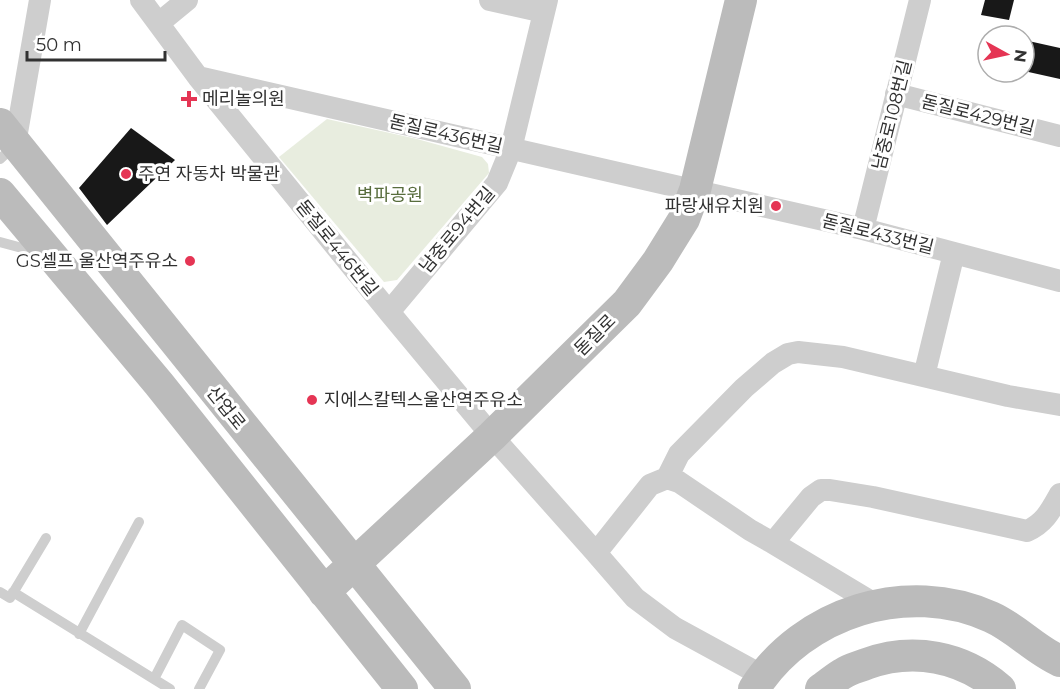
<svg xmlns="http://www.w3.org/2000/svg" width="1060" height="689" viewBox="0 0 1060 689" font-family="Montserrat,'Noto Sans KR',sans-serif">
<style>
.green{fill:#e8eddf}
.building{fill:#181818}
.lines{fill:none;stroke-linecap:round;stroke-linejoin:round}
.lane{stroke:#cecece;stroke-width:10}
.street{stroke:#cecece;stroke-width:22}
.secondary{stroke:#bbb;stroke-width:32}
.poi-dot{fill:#e53554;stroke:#fff;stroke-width:2}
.labels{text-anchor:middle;stroke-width:6;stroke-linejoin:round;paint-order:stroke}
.poi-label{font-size:18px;fill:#313131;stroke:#fff;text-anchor:start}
.street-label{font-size:18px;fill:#313131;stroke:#fff}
.park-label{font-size:18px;fill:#586d3d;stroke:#fff}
</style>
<rect width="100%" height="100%" fill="#fff"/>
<!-- green -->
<path class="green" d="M 327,119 L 417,139 L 482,157 L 488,164 L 489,173 L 397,280 L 384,282 L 279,157 Z"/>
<!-- building -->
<path class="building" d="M 985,0 L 1014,0 L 1009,20 L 981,15 Z
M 1024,40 L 1060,48 L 1060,79 L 1024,71 Z
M 131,128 L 175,160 L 107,225 L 79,188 Z"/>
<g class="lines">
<!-- lane -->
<path class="lane" d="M 0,159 L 15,145
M 0,242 L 37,252
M 0,592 L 10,598 L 46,538
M 13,592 L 170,689
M 79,634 L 139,522
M 154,679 L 182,625 L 220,650 L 199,689"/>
<!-- street -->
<path class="street" d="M 141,0 L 198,77 L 389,312 L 492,436 L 596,553 L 650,485 L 667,478 L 679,482 L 750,530 L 773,543 L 811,497 L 821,490 L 830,490 L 873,497 L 1027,531 C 1045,523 1051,510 1060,494
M 490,0 L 544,12
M 159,23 L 187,0
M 198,77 L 863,229 L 1060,281
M 896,94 L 1060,136
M 15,144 L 40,0
M 863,229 L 920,0
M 389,312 L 497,183 L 511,149 L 547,0
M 924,376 L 954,253
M 667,478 L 679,454 L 744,388 L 773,363 L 788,354 L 798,352 L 843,357 L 1008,396 L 1060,405
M 773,543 L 878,606
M 596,553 L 635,598 L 675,628 L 763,676"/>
<!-- secondary -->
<path class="secondary" d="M 0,124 L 455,689
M 0,194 L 159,384 L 402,689
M 324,592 L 492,436 L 627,303 L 658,261 L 684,219 L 695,190 L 741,0
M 754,689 C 803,612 907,579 991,617 C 1016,628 1035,650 1060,661
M 821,689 C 829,684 836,677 844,673 C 850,669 859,667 866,664 C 913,647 962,656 1000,689"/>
</g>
<!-- markers -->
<g class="poi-dot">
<path d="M186 90h6v6h6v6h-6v6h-6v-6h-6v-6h6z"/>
<circle cx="126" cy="174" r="6"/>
<circle cx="776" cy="206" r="6"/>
<circle cx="190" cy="261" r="6"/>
<circle cx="312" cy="400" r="6"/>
</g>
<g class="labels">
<!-- poi labels -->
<g class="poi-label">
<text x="202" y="105">메리놀의원</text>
<text x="138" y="180">주연 자동차 박물관</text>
<text x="764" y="212" text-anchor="end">파랑새유치원</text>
<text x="178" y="267" text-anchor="end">GS셀프 울산역주유소</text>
<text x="324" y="406">지에스칼텍스울산역주유소</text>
</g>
<!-- street labels -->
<g class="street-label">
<text transform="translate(892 115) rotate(-76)" y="6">남중로108번길</text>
<text transform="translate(978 115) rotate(14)" y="6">돋질로429번길</text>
<text transform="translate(446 134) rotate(13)" y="6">돋질로436번길</text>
<text transform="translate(457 230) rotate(-50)" y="6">남중로94번길</text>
<text transform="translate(878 234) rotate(14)" y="6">돋질로433번길</text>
<text transform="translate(337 248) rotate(51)" y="6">돋질로446번길</text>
<text transform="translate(595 335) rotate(-45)" y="6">돋질로</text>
<text transform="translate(226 408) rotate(51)" y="6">산업로</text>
</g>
<!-- park labels -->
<g class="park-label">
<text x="390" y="201">벽파공원</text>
</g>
</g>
<!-- north arrow -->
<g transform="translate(1006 54) rotate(98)"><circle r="28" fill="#ffffff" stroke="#adadad" stroke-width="1.5"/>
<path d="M0-4.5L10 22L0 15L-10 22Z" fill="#e53554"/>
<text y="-9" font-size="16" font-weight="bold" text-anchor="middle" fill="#313131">N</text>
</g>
<!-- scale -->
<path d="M27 51v9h138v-9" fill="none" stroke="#313131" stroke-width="3"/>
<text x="36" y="51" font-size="18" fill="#313131" stroke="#ffffff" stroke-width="4.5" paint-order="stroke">50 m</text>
</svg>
